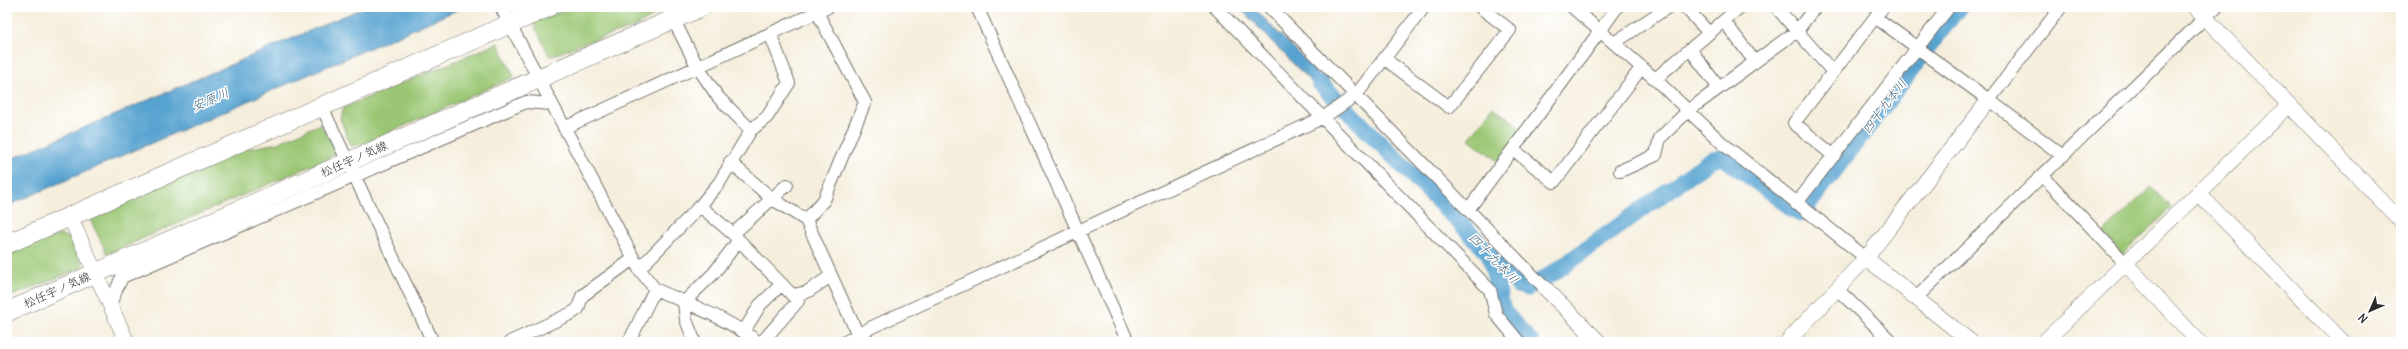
<svg xmlns="http://www.w3.org/2000/svg" width="2408" height="349" viewBox="0 0 2408 349" font-family="Delius,'Klee One',sans-serif">
<style>
.green{fill:#9bc775;stroke:#637950}
.water{fill:#57a3d0;stroke:#41677e}
.lines{fill:none;stroke-linecap:round;stroke-linejoin:round}
.river{stroke:#57a3d0;stroke-width:17}
.minor-casing{stroke:#726f69;stroke-width:14}
.tertiary-casing{stroke:#726f69;stroke-width:16}
.primary-casing{stroke:#726f69;stroke-width:20}
.minor{stroke:#fff;stroke-width:12}
.tertiary{stroke:#fff;stroke-width:15}
.primary{stroke:#fff;stroke-width:19}
.labels{text-anchor:middle;stroke-width:3;stroke-linejoin:round;paint-order:stroke}
.street-label{font-size:12px;fill:#2b2b2b;stroke:#fff}
.water-label{font-size:13px;font-style:italic;fill:#3f6175;stroke:#fff}
</style>
<rect width="100%" height="100%" fill="#fff"/>
<filter id="ink" filterUnits="userSpaceOnUse"><feTurbulence type="fractalNoise" baseFrequency=".025" numOctaves="2"/><feDisplacementMap in="SourceGraphic" scale="8" xChannelSelector="R" yChannelSelector="G"/><feConvolveMatrix kernelMatrix="1 2 1 2 8 2 1 2 1" color-interpolation-filters="sRGB"/></filter>
<filter id="wash" filterUnits="userSpaceOnUse"><feTurbulence type="fractalNoise" baseFrequency=".012" numOctaves="4" result="noise"/><feDisplacementMap in="SourceGraphic" scale="16" xChannelSelector="R" yChannelSelector="G"/><feGaussianBlur stdDeviation="0.9" result="paint"/><feColorMatrix in="noise" values="0 0 0 0 0 0 0 0 0 0 0 0 0 0 0 0 0 1.4 0 .05"/><feComposite in="paint" operator="in"/></filter>
<g filter="url(#wash)">
<rect width="100%" height="100%" fill="#f5eedc"/>
<!-- green -->
<path class="green" d="M 572,7 L 657,7 L 659,13 L 632,28 L 584,43 L 550,57 L 533,23 Z
M 498,43 L 514,77 L 361,145 L 351,146 L 340,118 L 343,108 Z
M 1493,107 L 1523,129 L 1498,161 L 1469,139 Z
M 320,124 L 337,151 L 329,158 L 107,254 L 90,219 L 235,151 L 278,143 Z
M 2151,187 L 2171,208 L 2123,254 L 2103,233 Z
M 60,235 L 69,238 L 83,265 L 79,269 L 7,298 L 7,253 Z"/>
<!-- water -->
<path class="water" d="M 365,7 L 464,7 L 7,206 L 7,162 L 13,158 Z
M 1239,7 L 1253,7 L 1341,97 L 1330,102 Z"/>
<g class="lines">
<!-- river -->
<path class="river" d="M 1320,83 L 1467,230 L 1518,285 L 1528,288 L 1552,274 L 1712,159 L 1723,157 L 1800,214
M 1809,204 L 1959,7
M 1490,256 L 1503,311 L 1531,342"/>
</g>
</g>
<g filter="url(#ink)">
<g class="lines">
<defs>
<path id="minor" d="M 501,7 L 639,269 L 655,289 L 629,342
M 977,7 L 1128,342
M 1215,7 L 1490,290 L 1496,314 L 1519,342
M 1269,7 L 1545,288
M 1572,7 L 1600,31 L 1617,7
M 1685,7 L 1709,33
M 1776,7 L 1833,72
M 817,12 L 865,102 L 824,200 L 806,220 L 858,335
M 1875,17 L 1989,100 L 2061,7
M 1724,21 L 1755,62
M 1614,43 L 1668,7
M 1690,49 L 1719,88
M 1385,59 L 1449,107 L 1510,30 L 1480,7
M 1655,79 L 1740,7
M 1989,100 L 2063,156
M 322,107 L 433,342
M 564,128 L 828,7
M 751,130 L 767,117 L 789,83 L 770,33
M 1514,150 L 1554,182 L 1642,67
M 1834,156 L 1794,123 L 1883,7
M 730,162 L 771,198 L 806,220
M 1620,171 L 1656,155 L 1660,138 L 1689,110 L 1797,31 L 1815,7
M 2043,176 L 2125,263
M 1796,204 L 1949,7
M 700,206 L 733,234 L 798,301 L 762,342
M 1468,210 L 1600,31 L 1655,79 L 1722,143 L 1866,258
M 733,234 L 787,185
M 639,269 L 700,206 L 719,183 L 751,130 L 718,97 L 697,66 L 667,7
M 655,289 C 690,305 727,318 758,342
M 1837,289 L 1892,342
M 793,295 L 807,292 L 831,276
M 1915,299 L 2216,7
M 110,304 L 122,277 L 526,102 L 551,104
M 744,331 L 760,305 L 782,284
M 694,340 L 686,320 L 684,302 L 714,273 L 739,240
M 510,342 L 572,313 L 578,309 L 582,296 L 633,259
M 845,342 L 872,327 L 1324,117 L 1356,95 L 1424,7"/>
<path id="tertiary" d="M 2195,7 L 2401,221
M 2198,193 L 2343,342
M 70,217 L 127,342
M 1866,258 L 1971,342
M 2125,263 L 2199,342
M 1545,288 L 1599,342
M 1787,342 L 1866,258 L 1989,100
M 2044,342 L 2288,106"/>
<path id="primary" d="M 7,244 L 549,7
M 7,312 L 701,7"/>
</defs>
<!-- minor casing -->
<use href="#minor" class="minor-casing"/>
<!-- tertiary casing -->
<use href="#tertiary" class="tertiary-casing"/>
<!-- primary casing -->
<use href="#primary" class="primary-casing"/>
<!-- minor -->
<use href="#minor" class="minor"/>
<!-- tertiary -->
<use href="#tertiary" class="tertiary"/>
<!-- primary -->
<use href="#primary" class="primary"/>
</g>
</g>
<g class="labels">
<!-- street labels -->
<g class="street-label">
<text transform="translate(354 159) rotate(-24)" y="4">松任宇ノ気線</text>
<text transform="translate(57 290) rotate(-24)" y="4">松任宇ノ気線</text>
</g>
<!-- water labels -->
<g class="water-label">
<text transform="translate(210 99) rotate(-23)" y="5">安原川</text>
<text transform="translate(1884 106) rotate(-53)" y="5">四十九本川</text>
<text transform="translate(1494 258) rotate(46)" y="5">四十九本川</text>
</g>
</g>
<!-- margin -->
<rect width="2408" height="349" fill="none" stroke="#fff" stroke-width="24"/>
<!-- north arrow -->
<g transform="translate(2370 311) rotate(225)" stroke="#ffffff" stroke-width="3" paint-order="stroke">
<path d="M0-3L7 15L0 10L-7 15Z" fill="#2b2b2b"/>
<text y="-6" font-size="11" font-weight="bold" text-anchor="middle" fill="#2b2b2b">N</text>
</g>
</svg>
